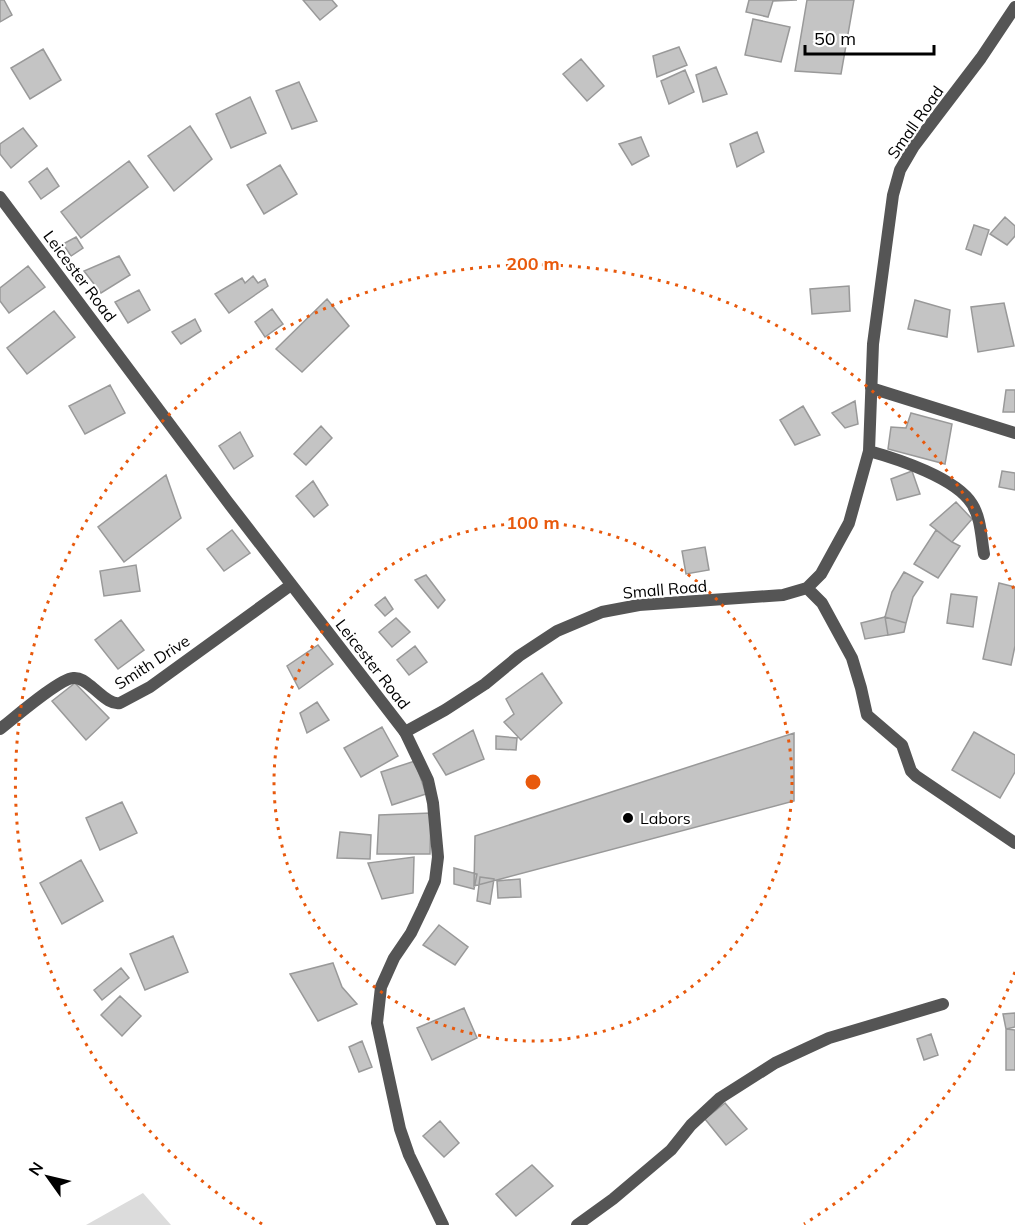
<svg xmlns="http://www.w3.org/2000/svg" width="1015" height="1225" viewBox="0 0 1015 1225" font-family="Mulish,sans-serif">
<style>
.grass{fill:#dcdcdc}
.building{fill:#c4c4c4;stroke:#999;stroke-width:1.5}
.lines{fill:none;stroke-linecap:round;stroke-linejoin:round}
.minor{stroke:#555;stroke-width:12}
.tertiary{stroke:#555;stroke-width:12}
.ring{fill:none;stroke:#e8590c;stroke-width:3;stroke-dasharray:3 6}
.poi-dot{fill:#000;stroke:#fff;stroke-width:2}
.labels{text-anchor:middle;stroke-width:4.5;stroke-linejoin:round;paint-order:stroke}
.street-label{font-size:16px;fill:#000;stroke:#fff}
.poi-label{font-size:16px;fill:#000;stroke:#fff;text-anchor:start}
.centre{fill:#e8590c;stroke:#fff;stroke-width:3}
.ring-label{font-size:18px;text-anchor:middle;font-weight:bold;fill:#e8590c;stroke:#fff;stroke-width:4.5;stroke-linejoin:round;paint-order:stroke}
</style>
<rect width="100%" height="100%" fill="#fff"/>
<!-- grass -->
<path class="grass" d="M 143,1193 L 171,1225 L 86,1225 Z"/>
<!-- building -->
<path class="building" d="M 0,0 L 4,0 L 12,15 L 0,22 Z
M 303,0 L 332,0 L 337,6 L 320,20 Z
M 749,0 L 797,0 L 773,1 L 768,17 L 746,12 Z
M 807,0 L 854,0 L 841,74 L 795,71 Z
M 753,19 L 790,27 L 781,62 L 745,55 Z
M 679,47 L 687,65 L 657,77 L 653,56 Z
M 43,49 L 61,80 L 30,99 L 11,68 Z
M 581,59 L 604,86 L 587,101 L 563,74 Z
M 716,67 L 727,94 L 703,102 L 696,75 Z
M 685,70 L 694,92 L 669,104 L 661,81 Z
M 299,82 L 317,121 L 292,129 L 276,91 Z
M 250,97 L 266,133 L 231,148 L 216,114 Z
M 190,126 L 212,159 L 174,191 L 148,156 Z
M 23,128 L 37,146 L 11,168 L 0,154 L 0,144 Z
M 757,132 L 764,152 L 737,167 L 730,144 Z
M 641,137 L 649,156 L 632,165 L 619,144 Z
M 129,161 L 148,187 L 81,238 L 61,212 Z
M 280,165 L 297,194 L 264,214 L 247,185 Z
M 47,168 L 59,186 L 41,199 L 29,182 Z
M 1005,217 L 1015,226 L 1015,236 L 1007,245 L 990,234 Z
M 974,225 L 989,230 L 981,255 L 966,249 Z
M 76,237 L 83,248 L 71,256 L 63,244 Z
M 119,256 L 130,275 L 101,293 L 84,271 Z
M 28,266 L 45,287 L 9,313 L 0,301 L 0,288 Z
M 253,276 L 258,283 L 265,279 L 268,286 L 229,313 L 215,294 L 242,278 L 245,283 Z
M 849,286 L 850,311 L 812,314 L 810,289 Z
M 139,290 L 150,310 L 128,323 L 115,302 Z
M 327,299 L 349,326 L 302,372 L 276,349 Z
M 915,300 L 950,310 L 947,337 L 908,329 Z
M 1004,303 L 1014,346 L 978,352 L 971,307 Z
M 272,309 L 283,324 L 265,337 L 255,322 Z
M 54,311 L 75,337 L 27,374 L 7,348 Z
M 195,319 L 201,331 L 181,344 L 172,332 Z
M 110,385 L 125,413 L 85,434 L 69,406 Z
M 1006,390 L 1015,390 L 1015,412 L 1003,412 Z
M 855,401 L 858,424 L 845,428 L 832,413 Z
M 803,406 L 820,435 L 795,445 L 780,420 Z
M 911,413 L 952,424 L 945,464 L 888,449 L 891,427 L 906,428 Z
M 321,426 L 332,438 L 306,465 L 294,454 Z
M 240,432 L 253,456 L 234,469 L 219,446 Z
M 912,471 L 920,494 L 897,500 L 891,479 Z
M 1002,471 L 1015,473 L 1015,490 L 999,487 Z
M 166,475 L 181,518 L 124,562 L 98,527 Z
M 313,481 L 328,505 L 314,517 L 296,496 Z
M 956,502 L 972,519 L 952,542 L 930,525 Z
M 232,530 L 250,553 L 224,571 L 207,549 Z
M 936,530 L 952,542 L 960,546 L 938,578 L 914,564 Z
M 705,547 L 709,570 L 686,574 L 682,551 Z
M 136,565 L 140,591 L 104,596 L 100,571 Z
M 904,572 L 923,582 L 913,597 L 906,623 L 885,617 L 892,592 Z
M 426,575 L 445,600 L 438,608 L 415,580 Z
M 999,583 L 1015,587 L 1015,646 L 1011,665 L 983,659 Z
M 951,594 L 977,597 L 973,627 L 947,623 Z
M 385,597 L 393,609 L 385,616 L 375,605 Z
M 885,617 L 888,635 L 865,639 L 861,623 Z
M 885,617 L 906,623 L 904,632 L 888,635 Z
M 396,618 L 410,632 L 392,647 L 379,632 Z
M 121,620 L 144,650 L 118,669 L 95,640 Z
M 318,645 L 333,664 L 299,689 L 287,666 Z
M 415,646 L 427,662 L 409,675 L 397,660 Z
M 542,673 L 562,703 L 521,740 L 504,722 L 514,714 L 506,699 Z
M 75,683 L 109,718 L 86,740 L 52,701 Z
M 317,702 L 329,720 L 307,733 L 300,713 Z
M 382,727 L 398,756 L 361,777 L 344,748 Z
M 473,730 L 484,759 L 446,775 L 433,754 Z
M 974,732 L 1015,755 L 1015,772 L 1000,798 L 952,770 Z
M 794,733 L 794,801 L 474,886 L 475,836 Z
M 496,736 L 517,738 L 516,750 L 496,749 Z
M 415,761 L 426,794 L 392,805 L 381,772 Z
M 122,802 L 137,833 L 100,850 L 86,818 Z
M 431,813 L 430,854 L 377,854 L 379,815 Z
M 340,832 L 371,835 L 370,859 L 337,858 Z
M 414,857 L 413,893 L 382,899 L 368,863 Z
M 81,860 L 103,901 L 62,924 L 40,883 Z
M 454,868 L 477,874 L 474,889 L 454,884 Z
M 480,877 L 494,879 L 490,904 L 477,901 Z
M 520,879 L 521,897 L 498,898 L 497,881 Z
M 439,925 L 468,947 L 455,965 L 423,945 Z
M 173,936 L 188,972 L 145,990 L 130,954 Z
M 333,963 L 342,987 L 357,1004 L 318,1021 L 290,974 Z
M 121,968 L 129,978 L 102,1000 L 94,990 Z
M 120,996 L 141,1016 L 122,1036 L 101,1015 Z
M 464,1008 L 477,1038 L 432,1060 L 417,1028 Z
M 1015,1013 L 1015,1027 L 1006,1029 L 1003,1014 Z
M 1006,1029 L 1015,1030 L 1015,1070 L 1006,1070 Z
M 931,1034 L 938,1055 L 924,1060 L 917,1039 Z
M 362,1041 L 372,1067 L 359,1072 L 349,1047 Z
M 725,1103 L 747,1129 L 726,1145 L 705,1119 Z
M 440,1121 L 459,1143 L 444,1157 L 423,1136 Z
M 532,1165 L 553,1186 L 516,1216 L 496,1194 Z"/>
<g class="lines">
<!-- minor -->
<path class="minor" d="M 871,388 L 1015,433
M 984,554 C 981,537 981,518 972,504 C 956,478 898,459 869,451 L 873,344 L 893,195 L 900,170 L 914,146 L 981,58 L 1015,7
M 807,588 L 822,603 L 852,658 L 861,688 L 867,715 L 902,745 L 911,771 L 916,776 L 1015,843
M 0,729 C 13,719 59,679 73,678 C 81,677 87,683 93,688 C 101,694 110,705 120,703 L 150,687 L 291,585
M 405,732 L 445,710 L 485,684 L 519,656 L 557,631 L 602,612 L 639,605 L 783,595 L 807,588 L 821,574 L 849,523 L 869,451
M 577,1225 L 613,1199 L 671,1150 L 691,1125 L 720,1098 L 775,1063 L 829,1038 L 943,1004"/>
<!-- tertiary -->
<path class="tertiary" d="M 0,197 L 227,501 L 405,732 L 428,780 L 433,803 L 438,857 L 435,881 L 423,908 L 411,933 L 394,958 L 381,987 L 377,1023 L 400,1129 L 409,1155 L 443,1225"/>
</g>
<!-- distance rings -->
<g class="ring">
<circle cx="533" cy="782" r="259"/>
<path d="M1015 972A518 518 0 0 1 804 1224M262 1224A518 518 0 1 1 1015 592"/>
</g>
<!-- markers -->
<circle class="poi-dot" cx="628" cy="818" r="6"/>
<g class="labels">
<!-- street labels -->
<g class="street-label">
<text transform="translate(915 122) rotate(-55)" y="6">Small Road</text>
<text transform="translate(80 276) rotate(53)" y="6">Leicester Road</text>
<text transform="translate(665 589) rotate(-5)" y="6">Small Road</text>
<text transform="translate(152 662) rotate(-33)" y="6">Smith Drive</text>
<text transform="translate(373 664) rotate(52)" y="6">Leicester Road</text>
</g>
<!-- poi labels -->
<g class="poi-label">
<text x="640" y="824">Labors</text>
</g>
</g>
<circle cx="533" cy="782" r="9" class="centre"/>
<g class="ring-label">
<text x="533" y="270">200 m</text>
<text x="533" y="529">100 m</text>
</g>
<!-- north arrow -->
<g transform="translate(48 1177) rotate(304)" stroke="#ffffff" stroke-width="4.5" paint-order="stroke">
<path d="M0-4.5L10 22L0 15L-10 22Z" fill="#000000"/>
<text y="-9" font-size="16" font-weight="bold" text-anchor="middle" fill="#000000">N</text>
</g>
<!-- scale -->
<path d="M805 45v9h129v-9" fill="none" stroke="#000000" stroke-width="3"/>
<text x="814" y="45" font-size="18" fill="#000000" stroke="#ffffff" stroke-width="4.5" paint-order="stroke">50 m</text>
</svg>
